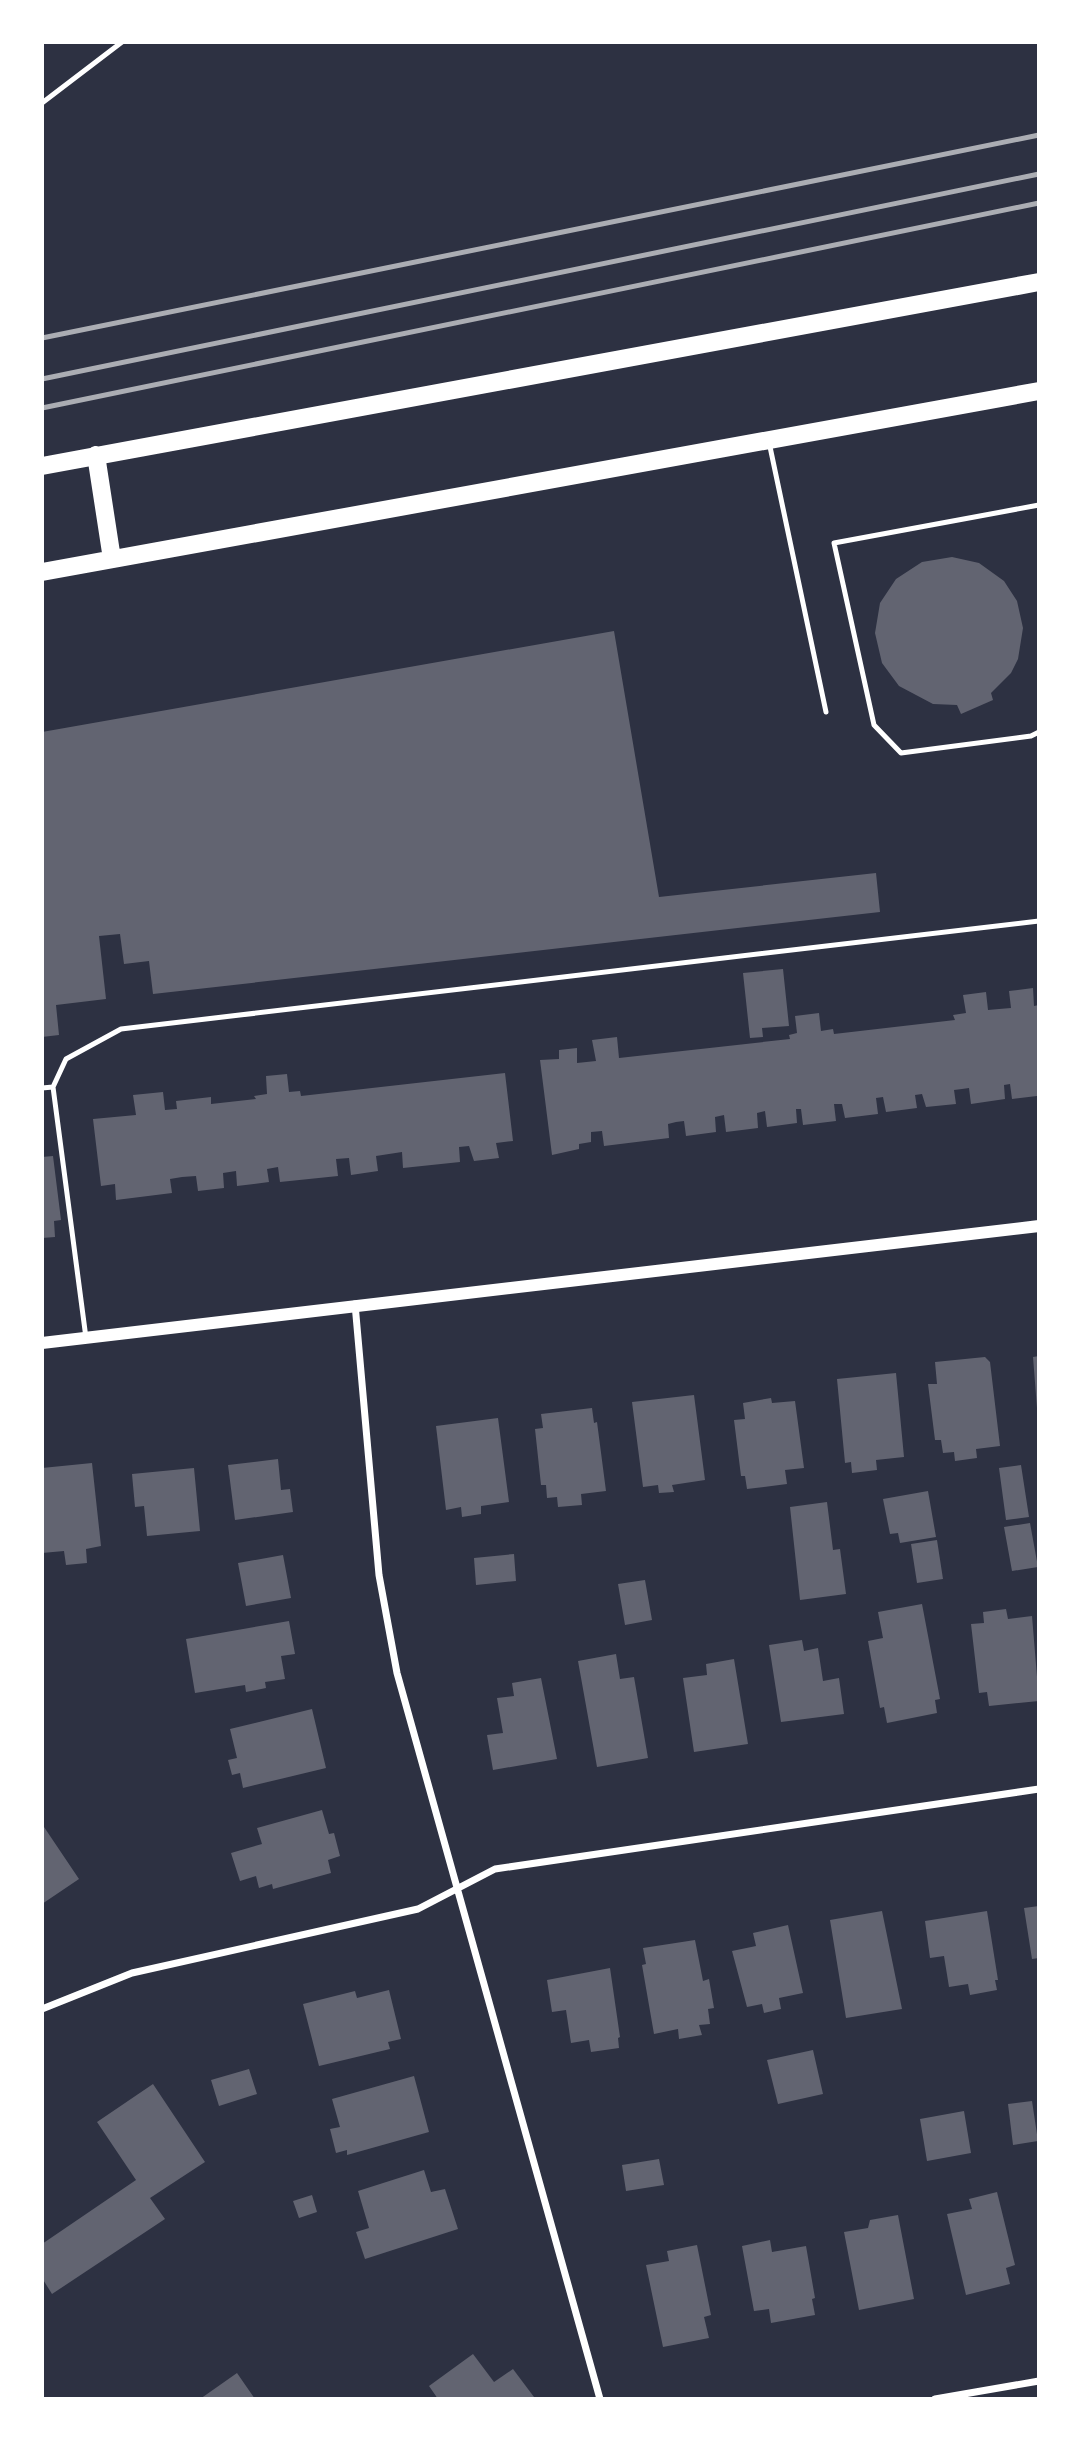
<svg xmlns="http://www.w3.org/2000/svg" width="1081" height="2441" viewBox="0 0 1081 2441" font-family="Overpass,sans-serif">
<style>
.building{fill:#626471}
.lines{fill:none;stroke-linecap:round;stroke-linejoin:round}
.service{stroke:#fff;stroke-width:5}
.minor{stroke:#fff;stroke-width:7}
.tertiary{stroke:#fff;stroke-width:12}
.primary{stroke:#fff;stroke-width:18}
.rail{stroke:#abadb3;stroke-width:5}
</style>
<rect width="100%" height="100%" fill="#2d3142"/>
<!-- building -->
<path class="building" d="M 952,557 L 979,563 L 1004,581 L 1017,601 L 1023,628 L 1018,659 L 1011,673 L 991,693 L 993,700 L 961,714 L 957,705 L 933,704 L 899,686 L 882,663 L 875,633 L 880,603 L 896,579 L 922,562 Z
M 614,631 L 659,897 L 876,873 L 880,912 L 153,994 L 149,961 L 124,964 L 120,934 L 99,936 L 106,999 L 56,1005 L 59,1035 L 42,1037 L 42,732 Z
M 783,969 L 789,1026 L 762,1028 L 763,1037 L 750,1038 L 743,973 Z
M 1033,988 L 1034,1006 L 1039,1005 L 1037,1096 L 1012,1099 L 1010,1084 L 1004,1085 L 1005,1099 L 971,1104 L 969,1088 L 962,1089 L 954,1090 L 956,1104 L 926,1107 L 922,1094 L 915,1095 L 917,1108 L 886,1112 L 883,1097 L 876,1098 L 878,1114 L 845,1118 L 842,1104 L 834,1104 L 836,1121 L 803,1125 L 801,1109 L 796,1109 L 797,1123 L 767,1127 L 765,1111 L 757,1113 L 758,1128 L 726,1132 L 724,1115 L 715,1117 L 716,1132 L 686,1136 L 684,1121 L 676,1122 L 668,1124 L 669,1138 L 604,1146 L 602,1131 L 591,1132 L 591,1142 L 579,1144 L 579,1149 L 552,1155 L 540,1060 L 559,1059 L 559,1050 L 577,1048 L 577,1063 L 596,1061 L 592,1040 L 617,1037 L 619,1058 L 790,1039 L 789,1035 L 797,1033 L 795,1016 L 819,1013 L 821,1031 L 833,1029 L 834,1034 L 955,1020 L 953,1015 L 966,1013 L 963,995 L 986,992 L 988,1010 L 999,1009 L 1011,1008 L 1009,991 Z
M 505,1073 L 513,1141 L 496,1143 L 499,1158 L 474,1161 L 469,1146 L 459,1147 L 460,1162 L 403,1168 L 402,1152 L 376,1156 L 378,1171 L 351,1175 L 349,1158 L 336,1159 L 338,1176 L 280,1182 L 278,1167 L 267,1169 L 269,1182 L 237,1186 L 236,1171 L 223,1173 L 224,1188 L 198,1191 L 196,1176 L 182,1177 L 170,1179 L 172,1193 L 116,1200 L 115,1184 L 101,1186 L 93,1119 L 136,1115 L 133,1095 L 163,1092 L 165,1110 L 177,1109 L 176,1101 L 211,1097 L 211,1104 L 256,1099 L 254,1096 L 267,1094 L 266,1076 L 287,1074 L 289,1092 L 300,1091 L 301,1096 Z
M 53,1156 L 61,1220 L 54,1221 L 55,1237 L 42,1238 L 42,1157 Z
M 1039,1356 L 1039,1408 L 1037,1408 L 1033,1357 Z
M 985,1357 L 990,1362 L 1000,1446 L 976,1449 L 977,1458 L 955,1461 L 954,1452 L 943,1453 L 941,1440 L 935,1440 L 928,1384 L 937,1384 L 935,1362 Z
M 896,1373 L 904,1457 L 876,1460 L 877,1470 L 852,1473 L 851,1462 L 845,1463 L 837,1379 Z
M 694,1395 L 705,1480 L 672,1485 L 674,1492 L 659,1493 L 658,1485 L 643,1487 L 632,1402 Z
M 771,1398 L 772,1403 L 795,1401 L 804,1468 L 785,1470 L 787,1484 L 747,1489 L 745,1476 L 741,1476 L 734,1420 L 745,1419 L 743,1403 Z
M 592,1408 L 594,1423 L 597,1422 L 606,1491 L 581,1494 L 582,1505 L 558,1507 L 557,1497 L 547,1498 L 546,1485 L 541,1485 L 535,1429 L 543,1428 L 541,1414 Z
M 498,1418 L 509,1502 L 481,1506 L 481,1514 L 462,1517 L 461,1507 L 446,1510 L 436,1426 Z
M 278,1459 L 281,1490 L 290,1489 L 293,1512 L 235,1520 L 228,1465 Z
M 92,1463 L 101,1546 L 86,1549 L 87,1563 L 66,1565 L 64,1551 L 42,1553 L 42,1468 Z
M 1021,1465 L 1029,1517 L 1006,1520 L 999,1468 Z
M 194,1468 L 200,1531 L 147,1536 L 144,1506 L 135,1507 L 132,1474 Z
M 928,1491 L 936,1537 L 900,1543 L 898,1533 L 890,1534 L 883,1499 Z
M 827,1502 L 833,1550 L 840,1549 L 846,1594 L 800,1600 L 790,1507 Z
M 1030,1523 L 1038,1567 L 1012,1571 L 1004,1527 Z
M 937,1540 L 943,1579 L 917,1583 L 911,1544 Z
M 514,1554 L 516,1581 L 476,1585 L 474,1558 Z
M 283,1555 L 291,1598 L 246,1606 L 238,1563 Z
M 645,1580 L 652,1620 L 625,1625 L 618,1584 Z
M 922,1604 L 940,1699 L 935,1700 L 937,1713 L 887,1723 L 884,1707 L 880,1708 L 868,1641 L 883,1638 L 878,1612 Z
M 1006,1609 L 1008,1619 L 1032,1616 L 1039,1701 L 989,1706 L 987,1692 L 979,1693 L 971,1624 L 984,1623 L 983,1612 Z
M 289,1621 L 295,1654 L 281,1656 L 285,1679 L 265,1682 L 266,1688 L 246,1692 L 245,1685 L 195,1693 L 186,1639 Z
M 802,1640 L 804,1651 L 818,1648 L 823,1681 L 839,1678 L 844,1714 L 781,1722 L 769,1645 Z
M 616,1654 L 620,1679 L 634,1677 L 648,1758 L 597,1767 L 578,1661 Z
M 734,1659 L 748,1744 L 694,1752 L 683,1678 L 707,1675 L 706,1664 Z
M 541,1678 L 557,1759 L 493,1770 L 487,1735 L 503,1733 L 497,1698 L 514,1696 L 512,1683 Z
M 312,1709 L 326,1768 L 243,1788 L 240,1773 L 232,1775 L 228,1760 L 237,1758 L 230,1729 Z
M 322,1810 L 329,1834 L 334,1833 L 340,1856 L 328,1860 L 331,1873 L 273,1889 L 272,1884 L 259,1888 L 256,1876 L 240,1881 L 231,1853 L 262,1844 L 257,1828 Z
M 42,1824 L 79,1879 L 42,1904 Z
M 1039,1906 L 1039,1958 L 1032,1959 L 1024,1908 Z
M 882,1911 L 902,2009 L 846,2018 L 830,1920 Z
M 987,1911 L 998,1980 L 995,1980 L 997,1990 L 970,1995 L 968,1984 L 949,1987 L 944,1956 L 930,1958 L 925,1921 Z
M 788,1925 L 803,1993 L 779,1998 L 781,2009 L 764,2013 L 762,2004 L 747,2007 L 732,1951 L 756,1946 L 753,1933 Z
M 695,1940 L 703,1981 L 709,1979 L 714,2008 L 708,2009 L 710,2024 L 699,2025 L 702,2035 L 679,2039 L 678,2029 L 654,2034 L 642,1965 L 646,1964 L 643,1948 Z
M 610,1968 L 620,2037 L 618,2038 L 619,2048 L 591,2052 L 589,2040 L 571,2043 L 566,2010 L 552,2012 L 547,1980 Z
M 389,1990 L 401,2039 L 388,2042 L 390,2049 L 319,2066 L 303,2004 L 355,1991 L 357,1998 Z
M 813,2050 L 823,2094 L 778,2104 L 767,2060 Z
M 249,2069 L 257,2094 L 219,2106 L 211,2080 Z
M 414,2076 L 429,2132 L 347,2155 L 347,2150 L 336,2153 L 330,2129 L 340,2127 L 332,2099 Z
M 153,2084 L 205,2162 L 150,2198 L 165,2219 L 52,2294 L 42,2278 L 42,2244 L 136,2180 L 97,2122 Z
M 1032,2101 L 1038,2141 L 1013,2145 L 1008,2104 Z
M 964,2111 L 971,2153 L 927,2161 L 920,2119 Z
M 659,2159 L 664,2185 L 626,2191 L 622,2165 Z
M 424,2170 L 431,2192 L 445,2189 L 458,2229 L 365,2259 L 356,2232 L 369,2228 L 358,2191 Z
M 997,2192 L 1015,2265 L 1006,2268 L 1010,2284 L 966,2295 L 947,2214 L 972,2209 L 969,2199 Z
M 312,2195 L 317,2212 L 299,2218 L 293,2201 Z
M 898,2215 L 914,2299 L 859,2310 L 844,2232 L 868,2228 L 870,2220 Z
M 770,2240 L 772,2252 L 806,2246 L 815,2298 L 812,2299 L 815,2315 L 771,2323 L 769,2309 L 754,2311 L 742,2246 Z
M 697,2245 L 711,2315 L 704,2317 L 709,2338 L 663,2347 L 646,2265 L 669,2261 L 667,2251 Z
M 473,2354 L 494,2382 L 513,2369 L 534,2397 L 438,2399 L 429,2386 Z
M 237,2373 L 255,2399 L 200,2399 Z"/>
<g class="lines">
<!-- service -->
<path class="service" d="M 42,103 L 122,42
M 769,442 L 826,712
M 1039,505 L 834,543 L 874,725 L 901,753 L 1031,736 L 1039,732
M 42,1088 L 53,1087
M 86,1338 L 53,1087 L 66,1059 L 121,1029 L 1039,921"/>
<!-- minor -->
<path class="minor" d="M 355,1304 L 379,1575 L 397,1673 L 600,2399
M 42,2009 L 132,1973 L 418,1909 L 495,1869 L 1039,1789
M 935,2399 L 1039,2381"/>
<!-- tertiary -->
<path class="tertiary" d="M 42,1343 L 1039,1226"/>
<!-- primary -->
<path class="primary" d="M 96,455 L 112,559
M 42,466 L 1039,282
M 42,572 L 1039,391"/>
<!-- rail -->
<path class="rail" d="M 42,338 L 1039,135
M 42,379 L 1039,174
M 42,408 L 1039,203"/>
</g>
<!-- border -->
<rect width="1081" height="2441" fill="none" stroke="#ffffff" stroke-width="88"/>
</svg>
